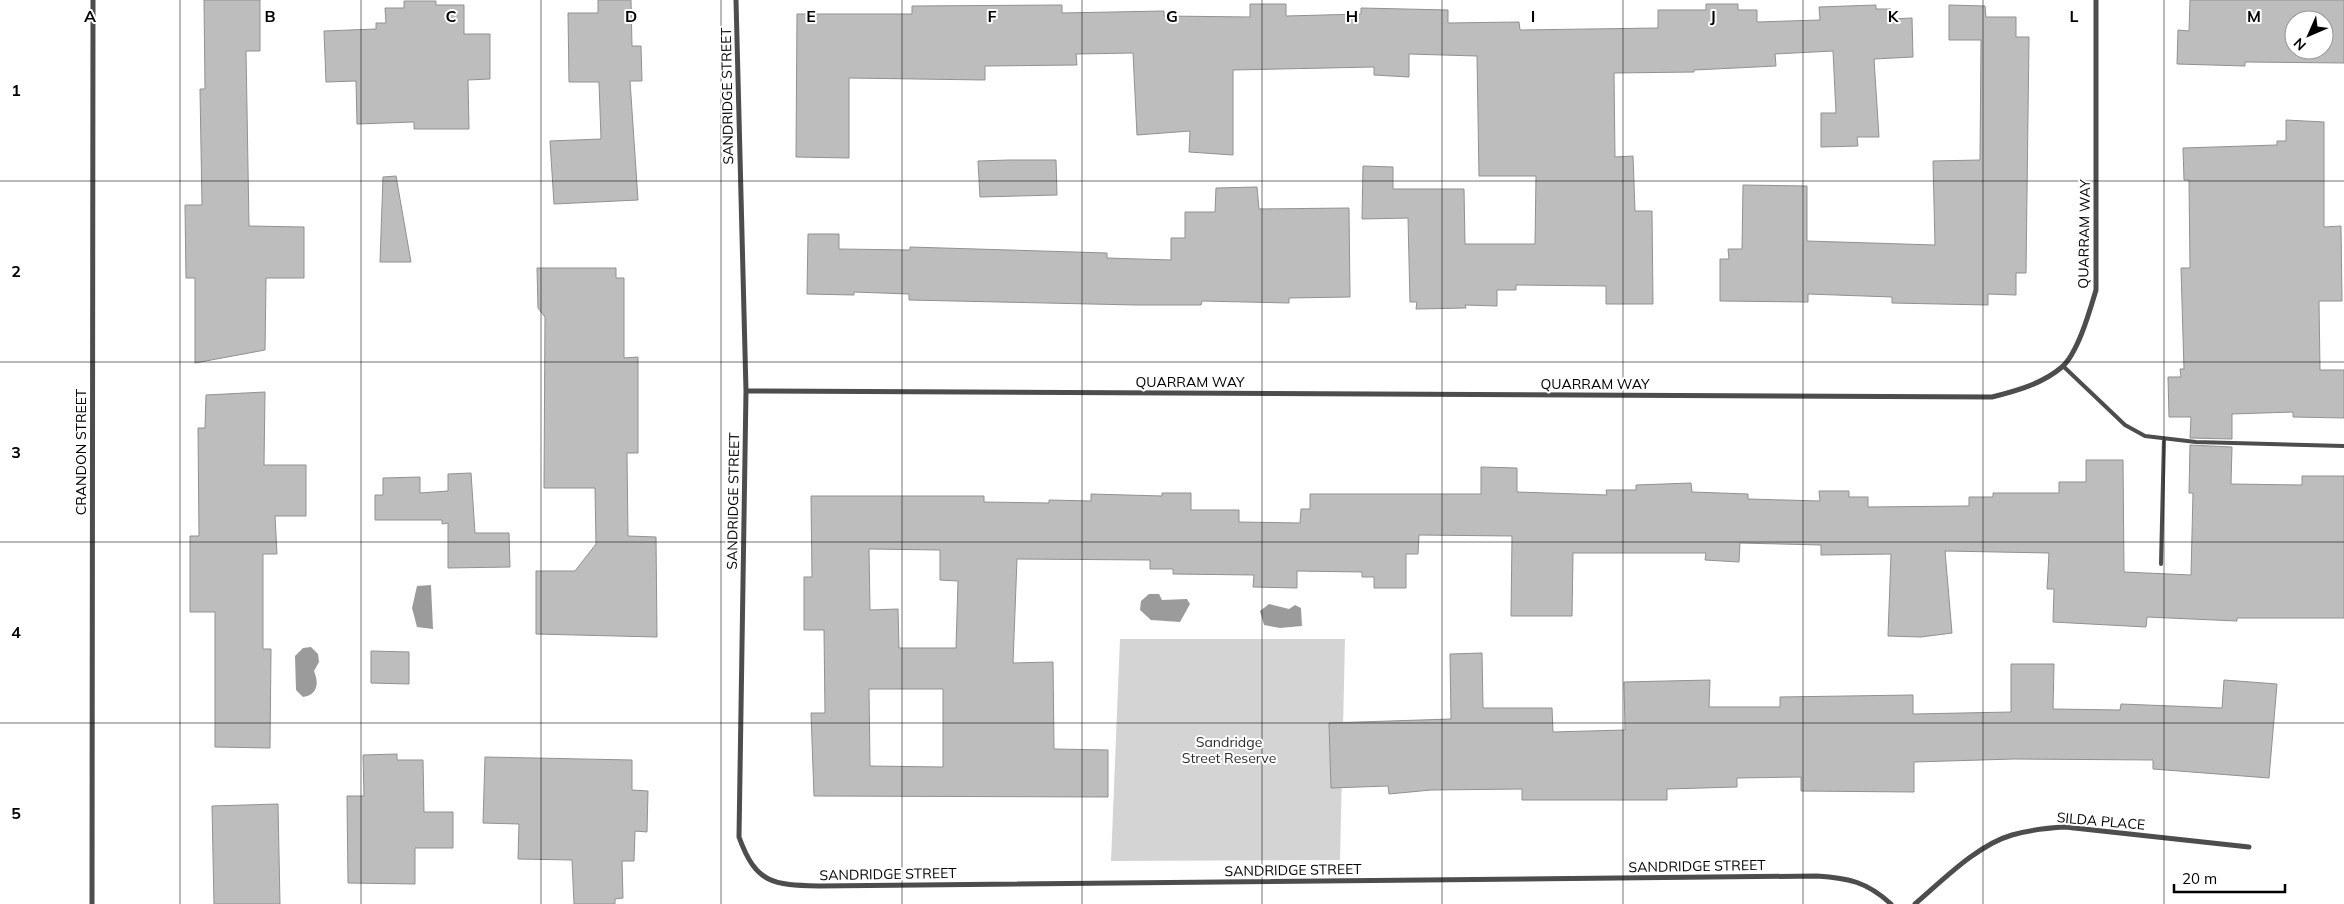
<svg xmlns="http://www.w3.org/2000/svg" width="2344" height="904" viewBox="0 0 2344 904" font-family="Mulish,sans-serif">
<style>
.green{fill:#d4d4d4}
.water{fill:#9b9b9b}
.building{fill:#bdbdbd;stroke:#919191;fill-rule:evenodd}
.lines{fill:none;stroke-linecap:round;stroke-linejoin:round}
.lane{stroke:#4d4d4d;stroke-width:4}
.street{stroke:#4d4d4d;stroke-width:5}
.grid{fill:none;stroke:#000;stroke-width:1;stroke-opacity:0.55}
.labels{text-anchor:middle;stroke-width:4;stroke-linejoin:round;paint-order:stroke}
.street-label{font-size:14px;fill:#000;stroke:#fff}
.park-label{font-size:14px;fill:#2b2b2b;stroke:#fff}
.grid-label{font-size:16px;text-anchor:middle;font-weight:bold;fill:#000;stroke:#fff;stroke-width:4;stroke-linejoin:round;paint-order:stroke}
</style>
<rect width="100%" height="100%" fill="#fff"/>
<!-- green -->
<path class="green" d="M 1120,639 L 1345,639 L 1340,860 L 1111,861 Z"/>
<!-- water -->
<path class="water" d="M 431,585 L 433,629 L 417,627 L 412,608 L 417,586 Z
M 1149,594 L 1159,594 L 1162,600 L 1187,599 L 1190,604 L 1180,622 L 1151,620 L 1140,610 L 1141,601 Z
M 1269,604 L 1289,609 L 1295,605 L 1301,608 L 1302,626 L 1280,628 L 1264,625 L 1260,611 Z
M 311,647 L 318,654 L 319,662 L 314,671 C 319,683 318,695 303,697 L 296,690 L 295,656 L 303,648 Z"/>
<!-- building -->
<path class="building" d="M 204,0 L 260,0 L 260,51 L 246,51 L 249,226 L 304,227 L 304,278 L 266,278 L 265,350 L 195,363 L 195,278 L 186,278 L 185,205 L 202,205 L 200,89 L 205,89 Z
M 598,0 L 631,0 L 632,46 L 641,46 L 642,81 L 630,81 L 638,200 L 554,204 L 550,141 L 601,139 L 599,82 L 569,82 L 568,13 L 598,13 Z
M 2190,0 L 2344,0 L 2344,63 L 2245,62 L 2245,66 L 2177,64 L 2178,30 L 2189,31 ZM 2294,20 L 2324,20 L 2324,50 L 2294,50 Z
M 404,1 L 436,1 L 436,5 L 464,5 L 464,34 L 490,34 L 490,79 L 468,80 L 469,129 L 414,129 L 414,122 L 357,124 L 356,81 L 326,82 L 324,31 L 376,29 L 376,23 L 386,23 L 385,8 L 404,8 Z
M 1250,4 L 1286,4 L 1286,16 L 1361,14 L 1361,8 L 1448,10 L 1448,23 L 1519,22 L 1520,30 L 1658,28 L 1658,10 L 1706,10 L 1706,4 L 1738,4 L 1738,10 L 1757,10 L 1757,22 L 1820,20 L 1819,7 L 1876,5 L 1876,9 L 1891,9 L 1891,19 L 1912,18 L 1913,57 L 1874,59 L 1879,137 L 1857,137 L 1858,146 L 1821,147 L 1821,113 L 1836,113 L 1833,51 L 1775,54 L 1776,66 L 1694,70 L 1694,72 L 1614,73 L 1615,157 L 1633,156 L 1635,211 L 1652,211 L 1653,304 L 1606,304 L 1606,286 L 1516,285 L 1516,290 L 1497,290 L 1497,306 L 1465,305 L 1466,308 L 1416,309 L 1417,302 L 1410,302 L 1408,218 L 1362,219 L 1363,166 L 1393,167 L 1393,189 L 1464,189 L 1465,244 L 1535,244 L 1536,176 L 1479,176 L 1477,56 L 1409,54 L 1409,77 L 1374,75 L 1374,67 L 1233,70 L 1233,155 L 1189,152 L 1190,131 L 1137,135 L 1133,53 L 1076,54 L 1077,65 L 985,66 L 985,80 L 849,78 L 849,158 L 796,157 L 797,14 L 912,14 L 912,6 L 1062,5 L 1062,13 L 1164,11 L 1164,16 L 1250,17 Z
M 1949,5 L 1985,6 L 1986,17 L 2016,17 L 2016,37 L 2029,37 L 2026,273 L 2016,273 L 2016,295 L 1988,294 L 1988,305 L 1892,303 L 1892,297 L 1808,294 L 1808,302 L 1720,301 L 1720,259 L 1729,259 L 1728,249 L 1742,249 L 1743,185 L 1807,186 L 1807,241 L 1935,245 L 1933,161 L 1980,160 L 1981,40 L 1949,40 Z
M 2286,120 L 2324,122 L 2324,227 L 2341,226 L 2342,301 L 2319,301 L 2320,370 L 2344,370 L 2344,418 L 2293,417 L 2293,412 L 2232,414 L 2232,439 L 2190,438 L 2191,417 L 2169,417 L 2168,377 L 2181,377 L 2180,369 L 2184,369 L 2181,268 L 2190,268 L 2189,180 L 2184,180 L 2183,148 L 2277,145 L 2277,141 L 2286,141 Z
M 1009,160 L 1056,160 L 1057,195 L 980,197 L 978,161 Z
M 396,176 L 411,262 L 380,262 L 383,177 Z
M 1257,187 L 1259,209 L 1349,208 L 1350,297 L 1289,298 L 1289,303 L 1202,301 L 1201,305 L 1136,305 L 909,300 L 909,294 L 854,292 L 854,295 L 807,294 L 808,234 L 839,234 L 839,249 L 910,250 L 910,247 L 1107,253 L 1107,258 L 1171,260 L 1171,238 L 1185,238 L 1185,212 L 1215,212 L 1216,188 Z
M 537,268 L 616,268 L 616,278 L 624,278 L 624,358 L 638,357 L 638,453 L 627,453 L 628,536 L 656,537 L 657,637 L 536,634 L 536,571 L 575,571 L 596,544 L 595,488 L 544,488 L 545,317 L 538,308 Z
M 265,392 L 264,465 L 306,465 L 306,516 L 275,516 L 277,554 L 263,554 L 263,649 L 271,649 L 270,748 L 215,747 L 215,612 L 190,612 L 190,536 L 199,536 L 198,428 L 205,428 L 206,395 Z
M 2190,445 L 2232,447 L 2231,484 L 2302,485 L 2302,476 L 2344,476 L 2344,618 L 2237,618 L 2237,621 L 2147,617 L 2146,627 L 2053,622 L 2054,589 L 2047,589 L 2049,553 L 1945,551 L 1952,633 L 1921,637 L 1888,636 L 1891,554 L 1821,555 L 1821,545 L 1740,543 L 1739,562 L 1705,560 L 1706,553 L 1573,553 L 1572,616 L 1511,616 L 1512,536 L 1419,535 L 1418,554 L 1406,554 L 1406,588 L 1374,588 L 1374,577 L 1362,577 L 1362,572 L 1297,571 L 1297,588 L 1253,587 L 1254,575 L 1173,574 L 1173,569 L 1150,569 L 1150,560 L 1017,559 L 1013,663 L 1053,662 L 1054,749 L 1108,750 L 1108,797 L 814,796 L 811,713 L 825,713 L 824,630 L 804,630 L 804,577 L 812,577 L 811,496 L 984,496 L 984,502 L 1049,503 L 1049,500 L 1091,501 L 1091,494 L 1162,496 L 1162,493 L 1191,493 L 1191,510 L 1239,510 L 1239,522 L 1300,523 L 1301,509 L 1310,509 L 1310,494 L 1481,494 L 1481,467 L 1517,468 L 1517,492 L 1607,495 L 1606,490 L 1636,490 L 1636,485 L 1691,483 L 1692,492 L 1748,494 L 1748,499 L 1820,501 L 1819,491 L 1849,491 L 1849,497 L 1868,497 L 1868,507 L 1969,506 L 1969,497 L 1993,497 L 1993,493 L 2059,493 L 2059,482 L 2086,482 L 2086,460 L 2123,460 L 2124,572 L 2191,575 L 2193,493 L 2189,493 ZM 869,549 L 940,550 L 940,580 L 958,581 L 956,648 L 899,648 L 898,609 L 870,610 ZM 869,689 L 943,689 L 943,767 L 870,766 Z
M 471,473 L 475,533 L 509,533 L 510,567 L 448,568 L 448,523 L 442,524 L 442,520 L 375,520 L 375,495 L 383,495 L 383,478 L 420,477 L 420,493 L 448,491 L 448,474 Z
M 371,651 L 409,652 L 409,684 L 371,683 Z
M 1482,653 L 1483,708 L 1552,708 L 1553,732 L 1625,730 L 1624,682 L 1710,680 L 1709,707 L 1780,707 L 1780,697 L 1913,695 L 1913,714 L 2011,712 L 2011,664 L 2054,664 L 2053,709 L 2120,710 L 2121,704 L 2222,708 L 2224,680 L 2277,684 L 2269,778 L 2153,769 L 2153,760 L 2014,759 L 1914,762 L 1914,792 L 1801,791 L 1801,777 L 1737,778 L 1737,787 L 1667,789 L 1667,800 L 1522,800 L 1522,789 L 1431,790 L 1389,794 L 1388,786 L 1331,788 L 1329,723 L 1451,719 L 1450,654 Z
M 397,754 L 397,760 L 423,760 L 424,812 L 453,812 L 453,848 L 415,848 L 415,884 L 348,883 L 347,796 L 364,796 L 363,755 Z
M 485,757 L 632,760 L 632,790 L 648,791 L 647,832 L 635,831 L 634,861 L 622,861 L 623,898 L 615,899 L 615,904 L 574,904 L 572,860 L 518,859 L 519,824 L 483,823 Z
M 278,804 L 280,904 L 214,904 L 212,806 Z"/>
<g class="lines">
<!-- lane -->
<path class="lane" d="M 2063,366 L 2125,425 L 2145,436 L 2196,442 L 2344,446
M 2161,564 L 2164,438"/>
<!-- street -->
<path class="street" d="M 736,0 L 746,391 L 739,837 C 756,884 773,885 819,886 L 1817,876 C 1849,878 1867,882 1891,904
M 746,391 L 1992,397 C 2016,391 2042,384 2062,367 C 2078,353 2090,310 2096,290 L 2096,0
M 92,904 L 93,0
M 1915,904 C 1942,881 1977,845 2012,835 C 2029,830 2047,828 2065,827 L 2249,847"/>
</g>
<!-- grid -->
<path class="grid" d="M 180,0 L 180,904M 361,0 L 361,904M 541,0 L 541,904M 721,0 L 721,904M 902,0 L 902,904M 1082,0 L 1082,904M 1262,0 L 1262,904M 1442,0 L 1442,904M 1623,0 L 1623,904M 1803,0 L 1803,904M 1983,0 L 1983,904M 2164,0 L 2164,904M 0,181 L 2344,181M 0,362 L 2344,362M 0,542 L 2344,542M 0,723 L 2344,723"/>
<g class="labels">
<!-- street labels -->
<g class="street-label">
<text transform="translate(727 96) rotate(-91)" y="5">SANDRIDGE STREET</text>
<text transform="translate(2084 234) rotate(-89)" y="5">QUARRAM WAY</text>
<text x="1190" y="387">QUARRAM WAY</text>
<text x="1595" y="389">QUARRAM WAY</text>
<text transform="translate(81 452) rotate(-90)" y="5">CRANDON STREET</text>
<text transform="translate(733 501) rotate(-89)" y="5">SANDRIDGE STREET</text>
<text transform="translate(2101 821) rotate(5)" y="5">SILDA PLACE</text>
<text transform="translate(1697 866) rotate(-1)" y="5">SANDRIDGE STREET</text>
<text transform="translate(1293 870) rotate(-1)" y="5">SANDRIDGE STREET</text>
<text transform="translate(888 874) rotate(-1)" y="5">SANDRIDGE STREET</text>
</g>
<!-- park labels -->
<g class="park-label">
<text x="1229" y="747">Sandridge<tspan x="1229" dy="16">Street Reserve</tspan></text>
</g>
</g>
<g class="grid-label">
<text x="90" y="22">A</text>
<text x="270" y="22">B</text>
<text x="451" y="22">C</text>
<text x="631" y="22">D</text>
<text x="811" y="22">E</text>
<text x="992" y="22">F</text>
<text x="1172" y="22">G</text>
<text x="1352" y="22">H</text>
<text x="1533" y="22">I</text>
<text x="1713" y="22">J</text>
<text x="1893" y="22">K</text>
<text x="2074" y="22">L</text>
<text x="2254" y="22">M</text>
<text x="16" y="96">1</text>
<text x="16" y="277">2</text>
<text x="16" y="458">3</text>
<text x="16" y="638">4</text>
<text x="16" y="819">5</text>
</g>
<!-- north arrow -->
<g transform="translate(2309 35) rotate(225)"><circle r="24" fill="#ffffff" stroke="#999999"/>
<path d="M0-4L9 19L0 12L-9 19Z" fill="#000000"/>
<text y="-8" font-size="14" font-weight="bold" text-anchor="middle" fill="#000000">N</text>
</g>
<!-- scale -->
<path d="M2174 884v8h111v-8" fill="none" stroke="#000000" stroke-width="2.5"/>
<text x="2182" y="884" font-size="15" fill="#000000" stroke="#ffffff" stroke-width="4" paint-order="stroke">20 m</text>
</svg>
